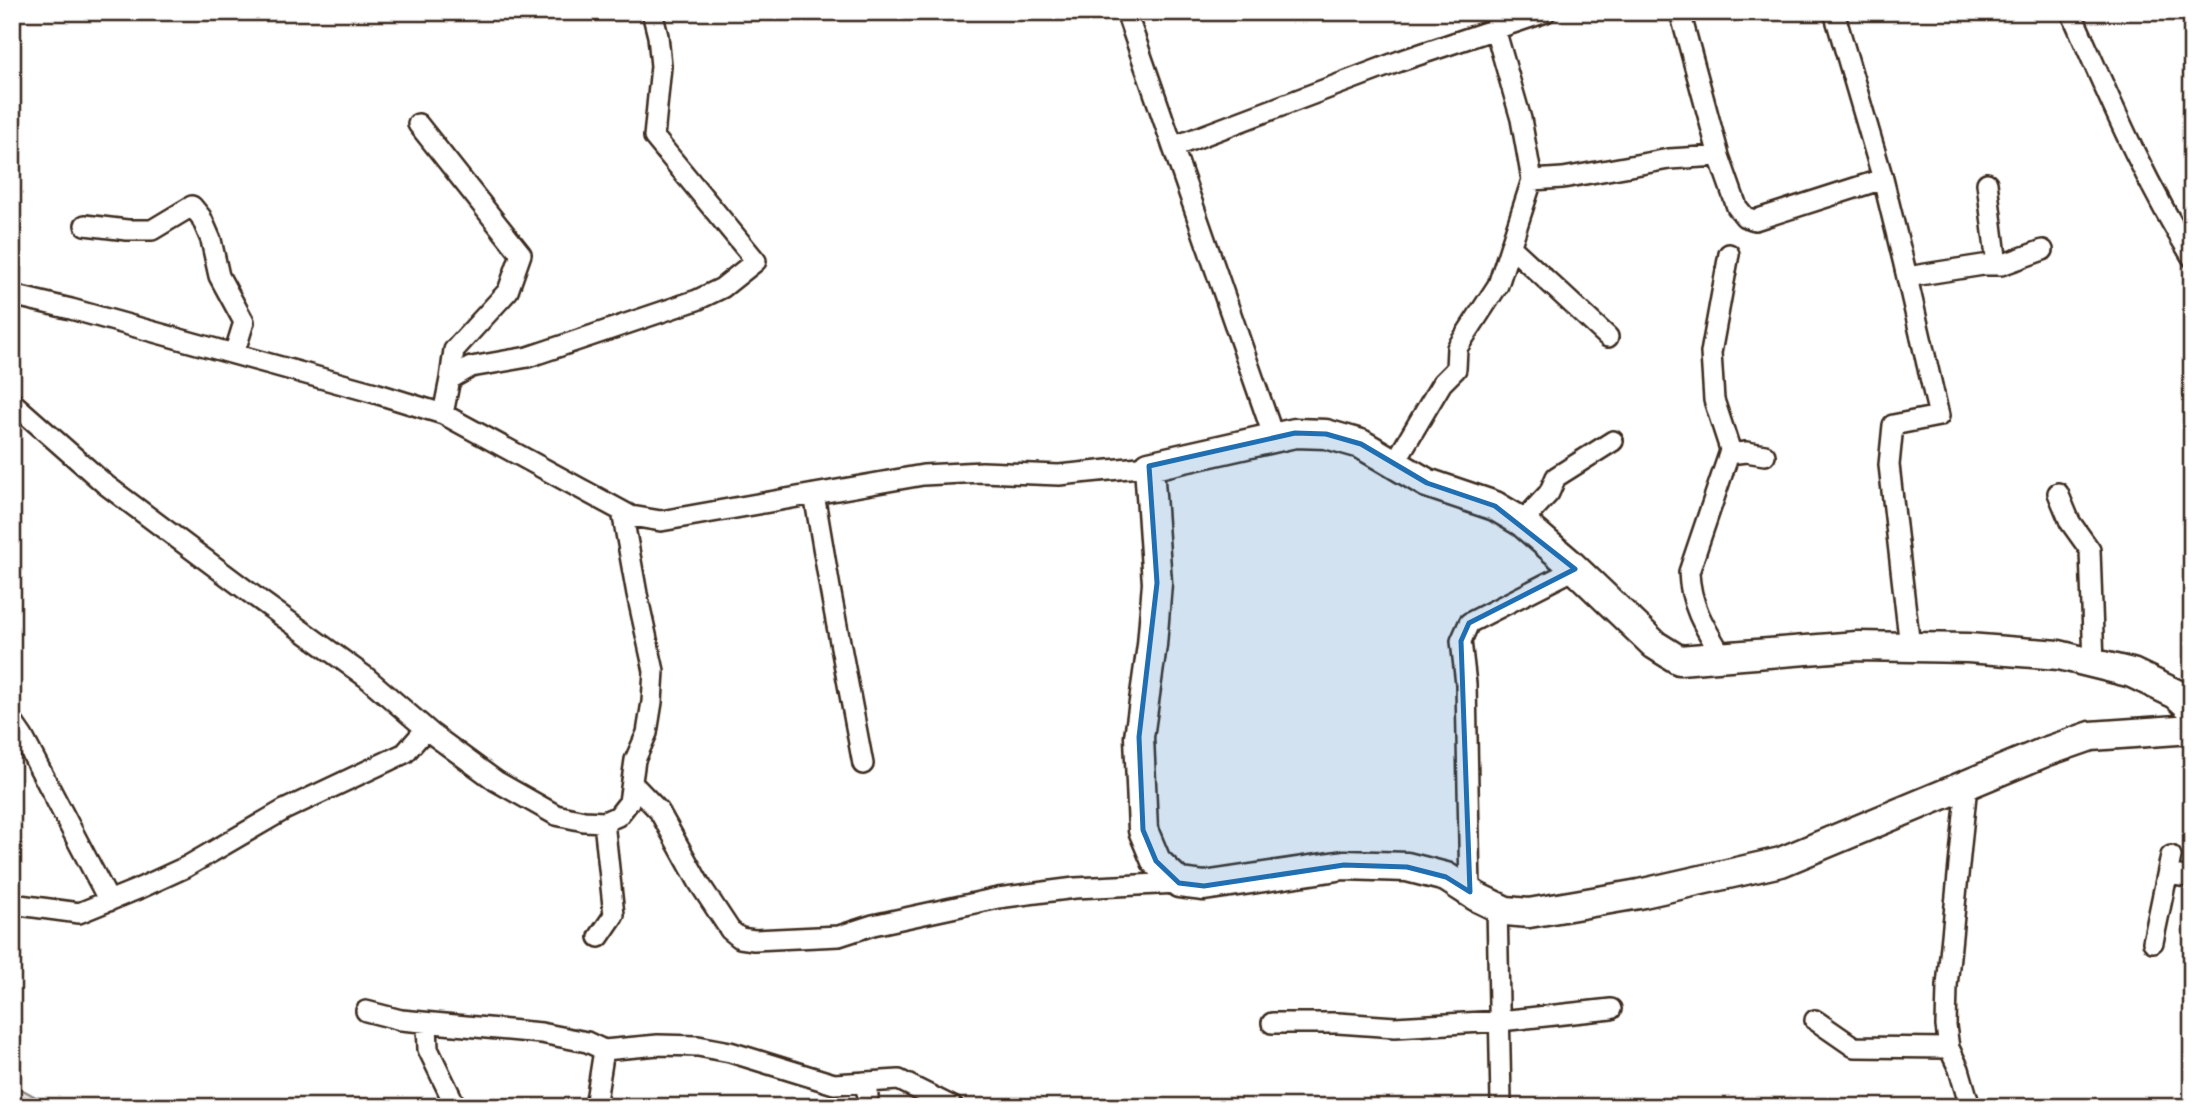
<svg xmlns="http://www.w3.org/2000/svg" width="2204" height="1119" viewBox="0 0 2204 1119" font-family="'Shantell Sans',sans-serif">
<style>
.green{fill:#e2e0de;stroke:#8e857e;stroke-width:2}
.lines{fill:none;stroke-linecap:round;stroke-linejoin:round}
.street-casing{stroke:#3b2a1e;stroke-width:24}
.secondary-casing{stroke:#3b2a1e;stroke-width:33}
.street{stroke:#fff;stroke-width:19}
.secondary{stroke:#fff;stroke-width:28}
.marked{fill:#1f6fb2;fill-opacity:0.2;stroke:#1f6fb2;stroke-width:5;stroke-linejoin:round}
</style>
<rect width="100%" height="100%" fill="#fff"/>
<filter id="ink" filterUnits="userSpaceOnUse"><feTurbulence type="fractalNoise" baseFrequency=".0143" numOctaves="2"/><feDisplacementMap in="SourceGraphic" scale="14" xChannelSelector="R" yChannelSelector="G"/><feConvolveMatrix kernelMatrix="1 2 1 2 8 2 1 2 1" color-interpolation-filters="sRGB"/></filter>
<g filter="url(#ink)">
<!-- green -->
<path class="green" d="M 12,1084 L 54,1107 L 12,1107 Z"/>
<g class="lines">
<defs>
<path id="street" d="M 1126,12 L 1274,438
M 1680,12 L 1719,156
M 1834,12 L 1883,179 L 1903,260 L 1939,416 L 1893,425 L 1889,465 L 1910,647
M 2071,12 C 2108,95 2143,179 2192,257
M 418,124 L 521,254 L 508,291 L 454,350 L 450,379
M 1173,147 L 1400,61 L 1546,12
M 1532,180 L 1563,178 L 1669,159 L 1719,156 L 1737,207 L 1745,217 L 1755,220 L 1883,179
M 1987,183 L 1997,265
M 85,225 L 127,230 L 152,230 L 192,206 L 201,217 L 211,240 L 219,276 L 244,322 L 234,354
M 1512,248 L 1608,337
M 1907,277 L 1983,265 L 2001,265 L 2043,250
M 12,295 L 71,309 L 375,393 L 443,414 L 631,516 L 661,521 L 923,475 L 982,472 L 1059,475 L 1149,466
M 12,402 L 106,485 L 250,593 L 366,677 L 432,734 L 496,781 L 556,815 L 584,821 L 604,822 L 618,816 L 629,802 L 635,760 L 647,733 L 652,702 L 654,671 L 637,594 L 622,511
M 443,414 L 450,379 L 471,367 L 528,357 L 697,300 L 722,288 L 756,261 L 654,137 L 661,66 L 658,36 L 652,12
M 1729,454 L 1746,452 L 1765,455
M 1394,464 L 1442,383 L 1456,369 L 1457,348 L 1498,285 L 1532,180 L 1521,119 L 1495,29
M 2058,493 L 2070,522 L 2090,550 L 2094,664
M 814,494 L 831,594 L 863,764
M 1522,522 L 1549,493 L 1556,477 L 1613,441
M 1722,656 C 1705,628 1690,605 1689,572 L 1729,454 L 1730,449 L 1714,400 L 1711,353 L 1729,254
M 12,721 L 23,737 L 109,901
M 632,783 L 659,811 L 699,883 L 730,930 L 740,938 L 754,940 L 839,936 L 873,925 L 998,898 L 1075,888 L 1179,883
M 1967,785 L 1947,986 L 1946,1026 L 1949,1048 L 1959,1069 L 1970,1107
M 2168,874 L 2192,878
M 1470,892 L 1466,684 L 1461,641 L 1469,623 L 1575,569
M 12,904 L 79,913 L 138,889 L 186,867 L 284,810 L 405,753 L 426,729
M 1497,906 L 1501,1102
M 599,937 L 614,915 L 604,822
M 2153,942 L 2171,856
M 366,1011 L 401,1020 L 541,1033 L 587,1042 L 604,1050 L 658,1045 L 698,1046 L 730,1052 L 834,1084 L 899,1080 L 953,1107
M 1815,1020 L 1854,1047 L 1949,1048
M 427,1023 L 428,1049 L 456,1107
M 1272,1023 L 1338,1023 L 1395,1027 L 1500,1021 L 1611,1009
M 864,1082 L 868,1096 L 867,1107
M 595,1107 L 604,1050"/>
<path id="secondary" d="M 2192,709 L 2176,694 L 2132,673 L 2059,655 L 1968,648 L 1857,646 L 1679,660 L 1655,645 L 1567,561 L 1522,522 L 1495,506 L 1427,483 L 1361,444 L 1326,434 L 1295,433 L 1149,466 L 1157,583 L 1152,645 L 1139,737 L 1143,830 L 1156,861 L 1179,883 L 1204,886 L 1344,865 L 1407,867 L 1446,877 L 1477,897 L 1506,911 L 1529,913 L 1639,894 L 1781,862 L 2045,752 L 2091,736 L 2192,729"/>
</defs>
<!-- street casing -->
<use href="#street" class="street-casing"/>
<!-- secondary casing -->
<use href="#secondary" class="secondary-casing"/>
<!-- street -->
<use href="#street" class="street"/>
<!-- secondary -->
<use href="#secondary" class="secondary"/>
</g>
</g>
<!-- marked area -->
<path class="marked" d="M 1295,433 L 1326,434 L 1361,444 L 1427,483 L 1495,506 L 1575,569 L 1469,623 L 1461,641 L 1470,892 L 1446,877 L 1407,867 L 1344,865 L 1204,886 L 1179,883 L 1156,861 L 1143,830 L 1139,737 L 1157,583 L 1149,466 Z"/>
<!-- margin -->
<rect width="2204" height="1119" fill="none" stroke="#fff" stroke-width="42"/>
<rect x="21" y="21" width="2162" height="1077" fill="none" stroke="#3b2a1e" stroke-width="2.5" filter="url(#ink)"/>
</svg>
